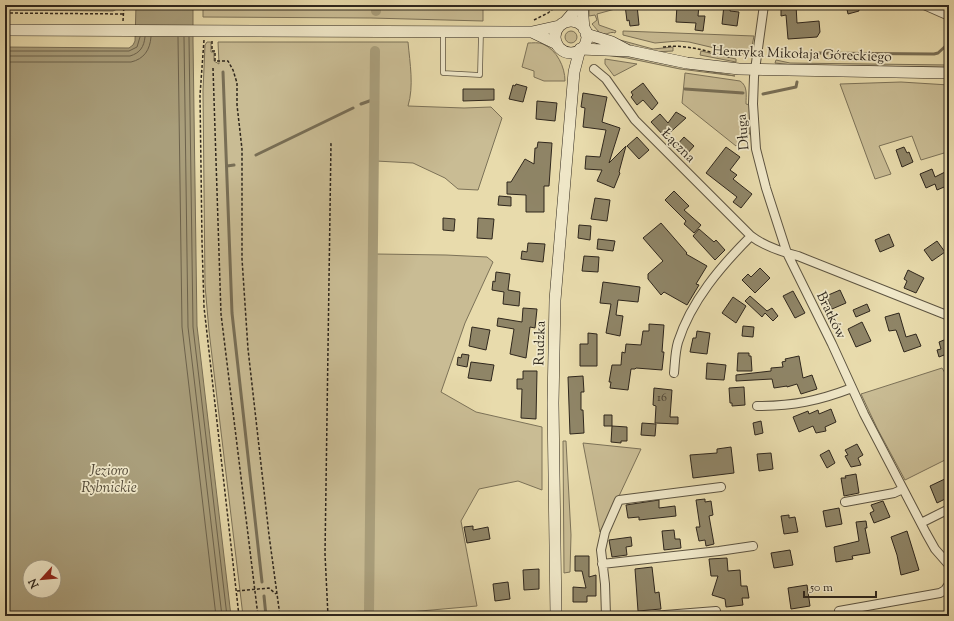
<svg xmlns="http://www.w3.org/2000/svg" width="954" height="621" viewBox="0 0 954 621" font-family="'Sorts Mill Goudy',serif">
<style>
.green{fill:#c9bc94;stroke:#7c7258}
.water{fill:#a99e7b;stroke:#786e55;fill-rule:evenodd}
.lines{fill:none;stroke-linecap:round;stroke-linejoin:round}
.shore{stroke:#6c624c;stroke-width:1}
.stream{stroke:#786e55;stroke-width:3}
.canal{stroke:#a99e7b;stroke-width:10}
.building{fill:#8f8567;stroke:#2f271d}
.lane-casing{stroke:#5d5441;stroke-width:5.5}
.street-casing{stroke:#5d5441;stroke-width:10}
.secondary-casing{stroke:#2f271d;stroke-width:12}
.path{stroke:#2f271d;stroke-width:1.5;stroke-dasharray:3 2;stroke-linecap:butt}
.lane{stroke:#f0e8c9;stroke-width:4}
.street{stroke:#f0e8c9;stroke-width:8}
.secondary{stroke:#f0e8c9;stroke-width:11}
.labels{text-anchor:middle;stroke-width:3.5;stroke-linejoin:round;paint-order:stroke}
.number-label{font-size:12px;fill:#473e30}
.street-label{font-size:14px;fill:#2f271d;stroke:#f0e8c9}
.water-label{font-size:15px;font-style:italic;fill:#544b39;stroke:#f0e8c9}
</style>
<rect width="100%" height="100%" fill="#e8dbac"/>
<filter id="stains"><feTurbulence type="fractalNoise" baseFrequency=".005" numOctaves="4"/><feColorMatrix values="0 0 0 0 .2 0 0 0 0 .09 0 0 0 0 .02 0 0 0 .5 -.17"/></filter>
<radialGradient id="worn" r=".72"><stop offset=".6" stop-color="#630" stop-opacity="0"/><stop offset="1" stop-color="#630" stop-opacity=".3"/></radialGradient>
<!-- green -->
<path class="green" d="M 5,5 L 119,5 L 119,8 L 113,11 L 5,10 Z
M 193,5 L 483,5 L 483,21 L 371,18 L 203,17 L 203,6 Z
M 589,5 L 614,5 L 615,9 L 597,14 L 599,25 L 616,31 L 615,33 C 611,31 607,35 602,34 C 599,33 595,27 592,24 L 597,20 L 595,15 L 589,16 Z
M565 37a6 6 0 1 1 12 0a6 6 0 1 1-12 0Z
M 623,31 L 754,36 L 752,46 L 745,54 L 740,54 L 689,42 L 678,41 L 655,43 L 623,35 Z
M 620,40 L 653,49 L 673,47 L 673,51 L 654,52 L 622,43 Z
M 207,42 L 211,42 L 211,52 L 214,52 L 214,61 L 219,64 L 218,42 L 408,42 C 410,64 414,86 408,106 L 464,108 L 491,107 L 502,118 L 478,190 L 458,189 L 445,178 L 413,163 L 376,161 L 376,254 L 446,255 L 487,257 L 493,262 L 465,323 L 441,392 L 476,412 L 542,427 L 542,490 L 518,481 L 479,489 L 461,521 L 477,606 L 375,615 L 375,616 L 243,616 L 209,331 L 205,285 L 203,91 L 205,45 Z
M 528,43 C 532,43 539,42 543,44 C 557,50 565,67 565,81 L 544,81 L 534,77 L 534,71 L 522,67 Z
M 701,51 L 736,59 L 736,62 L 700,55 Z
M 606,55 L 621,55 L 670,65 L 735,76 L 680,69 L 627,58 Z
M 605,59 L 637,64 L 614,76 L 605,64 Z
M 776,60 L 790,63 L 949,65 L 949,67 L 794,65 L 775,63 Z
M 685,73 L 740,81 C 748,86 746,95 746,104 L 750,105 L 750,132 L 748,137 L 748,136 L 744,138 L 736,146 L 682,103 Z
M 901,82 L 949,85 L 949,163 L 944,153 L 921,160 L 912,136 L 879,146 L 891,174 L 875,179 L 840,84 Z
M 942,368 L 948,378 L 949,378 L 949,458 L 905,480 L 877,428 L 861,394 Z
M 563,441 L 566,441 L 571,535 L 570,572 L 564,573 Z
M 583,443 L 641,449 L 619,496 L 600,532 Z"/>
<!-- water -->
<path class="water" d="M 136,5 L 193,5 L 193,41 L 197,326 L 231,616 L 5,616 L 5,47 L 129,48 L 133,45 L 135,41 ZM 30,567 L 54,567 L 54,591 L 30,591 Z"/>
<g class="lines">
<!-- shore -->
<path class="shore" d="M 178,37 L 182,327 L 216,616
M 184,37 L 188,327 L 222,616
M 189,37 L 193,327 L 227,616
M 5,51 L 129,51 L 137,47 L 140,37
M 5,56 L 130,56 C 140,53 144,47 145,37
M 5,62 L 131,62 C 144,59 150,50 151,37"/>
<!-- stream -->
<path class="stream" d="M 798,56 L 798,53 L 812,53 L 934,54 L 938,53 L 949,43
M 223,72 L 232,313 L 262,582
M 685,89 L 743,93
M 763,94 L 796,87 L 797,82
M 361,104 L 375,99
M 256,155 L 353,108
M 227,166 L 234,165
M 264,596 L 266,616"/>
<!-- canal -->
<path class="canal" d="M 482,5 L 485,5
M 376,11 L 376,5
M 369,613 L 375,51"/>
</g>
<!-- building -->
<path class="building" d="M 625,5 L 637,5 L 639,25 L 630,26 L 629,20 L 627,21 Z
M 677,5 L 699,5 L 698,16 L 705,16 L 703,31 L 695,30 L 696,23 L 676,22 Z
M 724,5 L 730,5 L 730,11 L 739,12 L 737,26 L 722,24 Z
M 781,5 L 796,5 L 797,23 L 819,21 L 820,32 L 817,37 L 788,39 L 786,15 L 781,16 Z
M 846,5 L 858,5 L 859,11 L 848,14 Z
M 643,83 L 658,103 L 652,110 L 643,100 L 637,105 L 631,97 L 633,95 L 631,92 Z
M 516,84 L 527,87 L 523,102 L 509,99 L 513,85 L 515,86 Z
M 463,89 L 494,89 L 494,100 L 463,101 Z
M 583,93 L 607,97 L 602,122 L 620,128 L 609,163 L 626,146 L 619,172 L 620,173 L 614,188 L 597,181 L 602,170 L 585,169 L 586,156 L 600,157 L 606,130 L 583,127 L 585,108 L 581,107 Z
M 537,101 L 557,103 L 555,121 L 536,119 Z
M 676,112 L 686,118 L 665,137 L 651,122 L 660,114 L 668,123 Z
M 637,137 L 649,150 L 639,159 L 627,146 Z
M 684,137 L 694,146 L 686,155 L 676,146 Z
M 538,142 L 552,143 L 549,186 L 544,186 L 544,212 L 526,212 L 526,195 L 507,194 L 507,182 L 511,182 L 525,159 L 534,164 L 535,148 L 537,148 Z
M 726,147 L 740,157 L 730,170 L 737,175 L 733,179 L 752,194 L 741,208 L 733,202 L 737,197 L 706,173 Z
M 904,147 L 907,153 L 909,152 L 913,162 L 902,167 L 896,150 Z
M 932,169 L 935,177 L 945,172 L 949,185 L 937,190 L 935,184 L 926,188 L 920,174 Z
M 674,191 L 689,206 L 684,210 L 701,225 L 694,233 L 684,224 L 686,221 L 665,200 Z
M 499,196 L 511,197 L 511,206 L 498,205 Z
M 595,198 L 610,200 L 607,221 L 591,219 Z
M 443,218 L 455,219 L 454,231 L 443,230 Z
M 478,218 L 494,219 L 492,239 L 477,238 Z
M 661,223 L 687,253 L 686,254 L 707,266 L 696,284 L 699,285 L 687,305 L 664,292 L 661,295 L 648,279 L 648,274 L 663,261 L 643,238 Z
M 579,225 L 591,226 L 590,240 L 578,238 Z
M 699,229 L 714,242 L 716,240 L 725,250 L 715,260 L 693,236 Z
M 889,234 L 894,246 L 880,252 L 875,240 Z
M 598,239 L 615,241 L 613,251 L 597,249 Z
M 937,241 L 945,252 L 932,261 L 924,250 Z
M 528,243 L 545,244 L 543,262 L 521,259 L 522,251 L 527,252 Z
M 584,256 L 599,257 L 598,272 L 582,271 Z
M 760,268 L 770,278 L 755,293 L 742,280 L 748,274 L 751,277 Z
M 908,270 L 924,278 L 916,293 L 904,288 L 907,281 L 904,279 Z
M 496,272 L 510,274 L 508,290 L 520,292 L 519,306 L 503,304 L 504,292 L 492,290 L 493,281 L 495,282 Z
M 603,282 L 640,287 L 638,302 L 618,300 L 616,315 L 623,316 L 620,336 L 606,333 L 611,304 L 600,303 Z
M 840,290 L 846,303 L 832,309 L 826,296 Z
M 793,291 L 805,313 L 795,318 L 783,296 Z
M 750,296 L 767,311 L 772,308 L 778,316 L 773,321 L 765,313 L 762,317 L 745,301 Z
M 733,297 L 746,306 L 736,323 L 722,313 Z
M 867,304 L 870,311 L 856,317 L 853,310 Z
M 523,308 L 537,309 L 535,328 L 530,327 L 526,358 L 510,354 L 514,329 L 497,326 L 498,318 L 522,322 Z
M 899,313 L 906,337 L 916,334 L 921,346 L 904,352 L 896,330 L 889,331 L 885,317 Z
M 862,322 L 871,341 L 856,347 L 848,329 Z
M 649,324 L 664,325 L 662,352 L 664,352 L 662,370 L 636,368 L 635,369 L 631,369 L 628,390 L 610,388 L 611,382 L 609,382 L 612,365 L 621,365 L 622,352 L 625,353 L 626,344 L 641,345 L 643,331 L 649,331 Z
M 743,326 L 754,327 L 753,337 L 742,336 Z
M 472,327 L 490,330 L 486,350 L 469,346 Z
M 697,331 L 710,333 L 707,354 L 690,352 L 693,338 L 696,338 Z
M 588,333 L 597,334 L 597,366 L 580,366 L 580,344 L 588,344 Z
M 949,338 L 949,367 L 948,367 L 944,355 L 939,357 L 937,350 L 941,349 L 939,342 Z
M 738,353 L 749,353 L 749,356 L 751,356 L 752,371 L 737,371 Z
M 462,354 L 469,355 L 467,367 L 457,365 L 458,357 L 461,358 Z
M 799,356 L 803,378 L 812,375 L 817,389 L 801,394 L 797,384 L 787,387 L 787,386 L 774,388 L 772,379 L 736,381 L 736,375 L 771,371 L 771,368 L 783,367 L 782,362 L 786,361 L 785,359 Z
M 471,362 L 494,365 L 491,381 L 468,378 Z
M 707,363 L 726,365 L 724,380 L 706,379 Z
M 523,371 L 537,371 L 536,419 L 521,418 L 522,389 L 517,389 L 517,379 L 523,379 Z
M 583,376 L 584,392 L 581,392 L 581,410 L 583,410 L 584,433 L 570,434 L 568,377 Z
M 744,387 L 745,405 L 732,406 L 732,403 L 730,403 L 729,388 Z
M 654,388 L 672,390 L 670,417 L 678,417 L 678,424 L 655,423 L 656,406 L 653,405 Z
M 831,409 L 836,422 L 825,427 L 826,431 L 816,433 L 813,426 L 799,432 L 793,417 L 808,411 L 809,414 L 818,410 L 819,414 Z
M 604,415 L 612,415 L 612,426 L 604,426 Z
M 761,421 L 763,433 L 755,435 L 753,423 Z
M 642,423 L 656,424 L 655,436 L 641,435 Z
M 612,426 L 627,427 L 627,441 L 621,441 L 621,443 L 611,442 Z
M 857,444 L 863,455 L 858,458 L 861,465 L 851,467 L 845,456 L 848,455 L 845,450 Z
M 731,447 L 734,473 L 693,478 L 690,455 L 717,453 L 717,449 Z
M 829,450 L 835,463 L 827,468 L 820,455 Z
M 771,453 L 773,469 L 759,471 L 757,454 Z
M 856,474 L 859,493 L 844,496 L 841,478 L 846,478 L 845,476 Z
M 949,477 L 949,497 L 937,503 L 930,486 Z
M 705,499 L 705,502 L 711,501 L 713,515 L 709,516 L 714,544 L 706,546 L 705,540 L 699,541 L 696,527 L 700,527 L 696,500 Z
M 659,500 L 659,508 L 675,506 L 676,516 L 639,520 L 639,517 L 628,518 L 626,505 Z
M 883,501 L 890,517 L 874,523 L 870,513 L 874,511 L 871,505 Z
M 839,508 L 842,524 L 826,527 L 823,511 Z
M 789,515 L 789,518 L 795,517 L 798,532 L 784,534 L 781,516 Z
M 866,521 L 867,528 L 865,528 L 870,553 L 852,556 L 853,559 L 836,562 L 834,547 L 859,541 L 856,522 Z
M 473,526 L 473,530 L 488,527 L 490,539 L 467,543 L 464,527 Z
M 674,530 L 675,539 L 680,539 L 681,548 L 664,550 L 662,531 Z
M 907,531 L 919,570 L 901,575 L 897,555 L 891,537 Z
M 631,537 L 632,546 L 626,547 L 627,555 L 612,557 L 609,540 Z
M 790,550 L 793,565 L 774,568 L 771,553 Z
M 575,556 L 589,556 L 589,577 L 596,575 L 596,596 L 587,596 L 587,602 L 573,602 L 573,587 L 586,588 L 582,571 L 575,571 Z
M 727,558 L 728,571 L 740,570 L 741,586 L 747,586 L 749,598 L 742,598 L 743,605 L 726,607 L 725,599 L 712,595 L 718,576 L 711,576 L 709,559 Z
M 652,567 L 655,593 L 659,592 L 661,609 L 638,611 L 635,569 Z
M 539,569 L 539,589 L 524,590 L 523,570 Z
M 508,582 L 510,599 L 495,601 L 493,584 Z
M 807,585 L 810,606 L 791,609 L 788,588 Z"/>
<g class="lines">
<defs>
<path id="lane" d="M 443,33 L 443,73 L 480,75 L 481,32"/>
<path id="street" d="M 764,5 L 754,77 L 753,104 L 756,149 L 766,188 L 787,253 L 832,344 L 864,414 L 926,533 L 935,549 L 949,565
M 924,5 L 949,16
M 594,69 L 606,79 L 635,120 L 751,236 C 764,246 782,252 798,256 L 949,316
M 674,373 C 675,363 675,352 678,342 C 691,301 721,266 751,236
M 757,406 C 793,406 818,401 852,388
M 845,502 L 894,493 L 903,489
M 921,523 L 949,509
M 602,564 L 719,551 L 753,546
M 839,611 L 940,593 L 945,590 L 949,584
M 606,616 L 605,584 L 601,550 L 605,532 L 619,500 L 721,487
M 652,616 L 716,611"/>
<path id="secondary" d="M 582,5 L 584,29
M555 37a16 16 0 1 1 32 0a16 16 0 1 1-32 0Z
M 565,22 L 572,14 L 576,5
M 5,30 L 532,32 L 559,26
M 532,32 L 557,44
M 586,34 L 612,42 L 627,50
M 580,49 L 630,51 L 687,63 L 739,69 L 949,73
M 556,616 L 553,403 L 555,300 L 574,72 L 580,49"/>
</defs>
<!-- lane casing -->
<use href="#lane" class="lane-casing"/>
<!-- street casing -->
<use href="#street" class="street-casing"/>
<!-- secondary casing -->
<use href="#secondary" class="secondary-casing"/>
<!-- path -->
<path class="path" d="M 5,13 L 123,14
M 534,20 L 548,13 L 558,5
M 123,21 L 124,5
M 204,40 L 200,95 L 202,242 L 204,307 L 239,616
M 212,41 L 212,51 L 215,51 L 215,61 L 228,61 L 233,70 L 237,83 L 237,105 L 242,149 L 242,259 L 248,349 L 269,535 L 280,616
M 663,47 C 686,44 707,51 729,57
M 213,68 L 221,314 L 258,616
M 237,591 L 269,588 L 276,594
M 328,616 L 325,554 L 331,143
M 348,616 L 357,615 L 360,616"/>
<!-- lane -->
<use href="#lane" class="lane"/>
<!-- street -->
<use href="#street" class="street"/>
<!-- secondary -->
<use href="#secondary" class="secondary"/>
</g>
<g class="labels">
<!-- number labels -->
<g class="number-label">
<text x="662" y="401">16</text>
</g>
<!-- street labels -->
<g class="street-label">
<text transform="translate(802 53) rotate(2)" y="5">Henryka Mikołaja Góreckiego</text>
<text transform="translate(742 132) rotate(-95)" y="5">Długa</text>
<text transform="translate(679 145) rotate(45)" y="5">Łączna</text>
<text transform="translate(832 315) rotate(64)" y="5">Bratków</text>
<text transform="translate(539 343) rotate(-88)" y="5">Rudzka</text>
</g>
<!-- water labels -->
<g class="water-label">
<text x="109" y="475">Jezioro<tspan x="109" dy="17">Rybnickie</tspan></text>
</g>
</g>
<!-- margin -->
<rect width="954" height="621" fill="none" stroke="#e8dbac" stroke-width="20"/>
<rect x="6" y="6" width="942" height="609" fill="none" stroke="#2f271d" stroke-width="2"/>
<rect x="10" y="10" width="934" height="601" fill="none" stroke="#2f271d"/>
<!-- north arrow -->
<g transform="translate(42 579) rotate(243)"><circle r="19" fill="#f0e8c9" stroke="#a39b84"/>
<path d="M0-3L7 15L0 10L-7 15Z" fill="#8f2418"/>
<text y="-6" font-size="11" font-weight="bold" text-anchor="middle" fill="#2f271d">N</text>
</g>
<!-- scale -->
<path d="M804 591v6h72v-6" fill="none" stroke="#2f271d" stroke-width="2"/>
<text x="810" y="591" font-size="12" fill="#2f271d" stroke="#f0e8c9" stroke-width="3" paint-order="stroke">50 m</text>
<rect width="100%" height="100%" filter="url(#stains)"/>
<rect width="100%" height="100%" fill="url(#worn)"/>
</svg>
